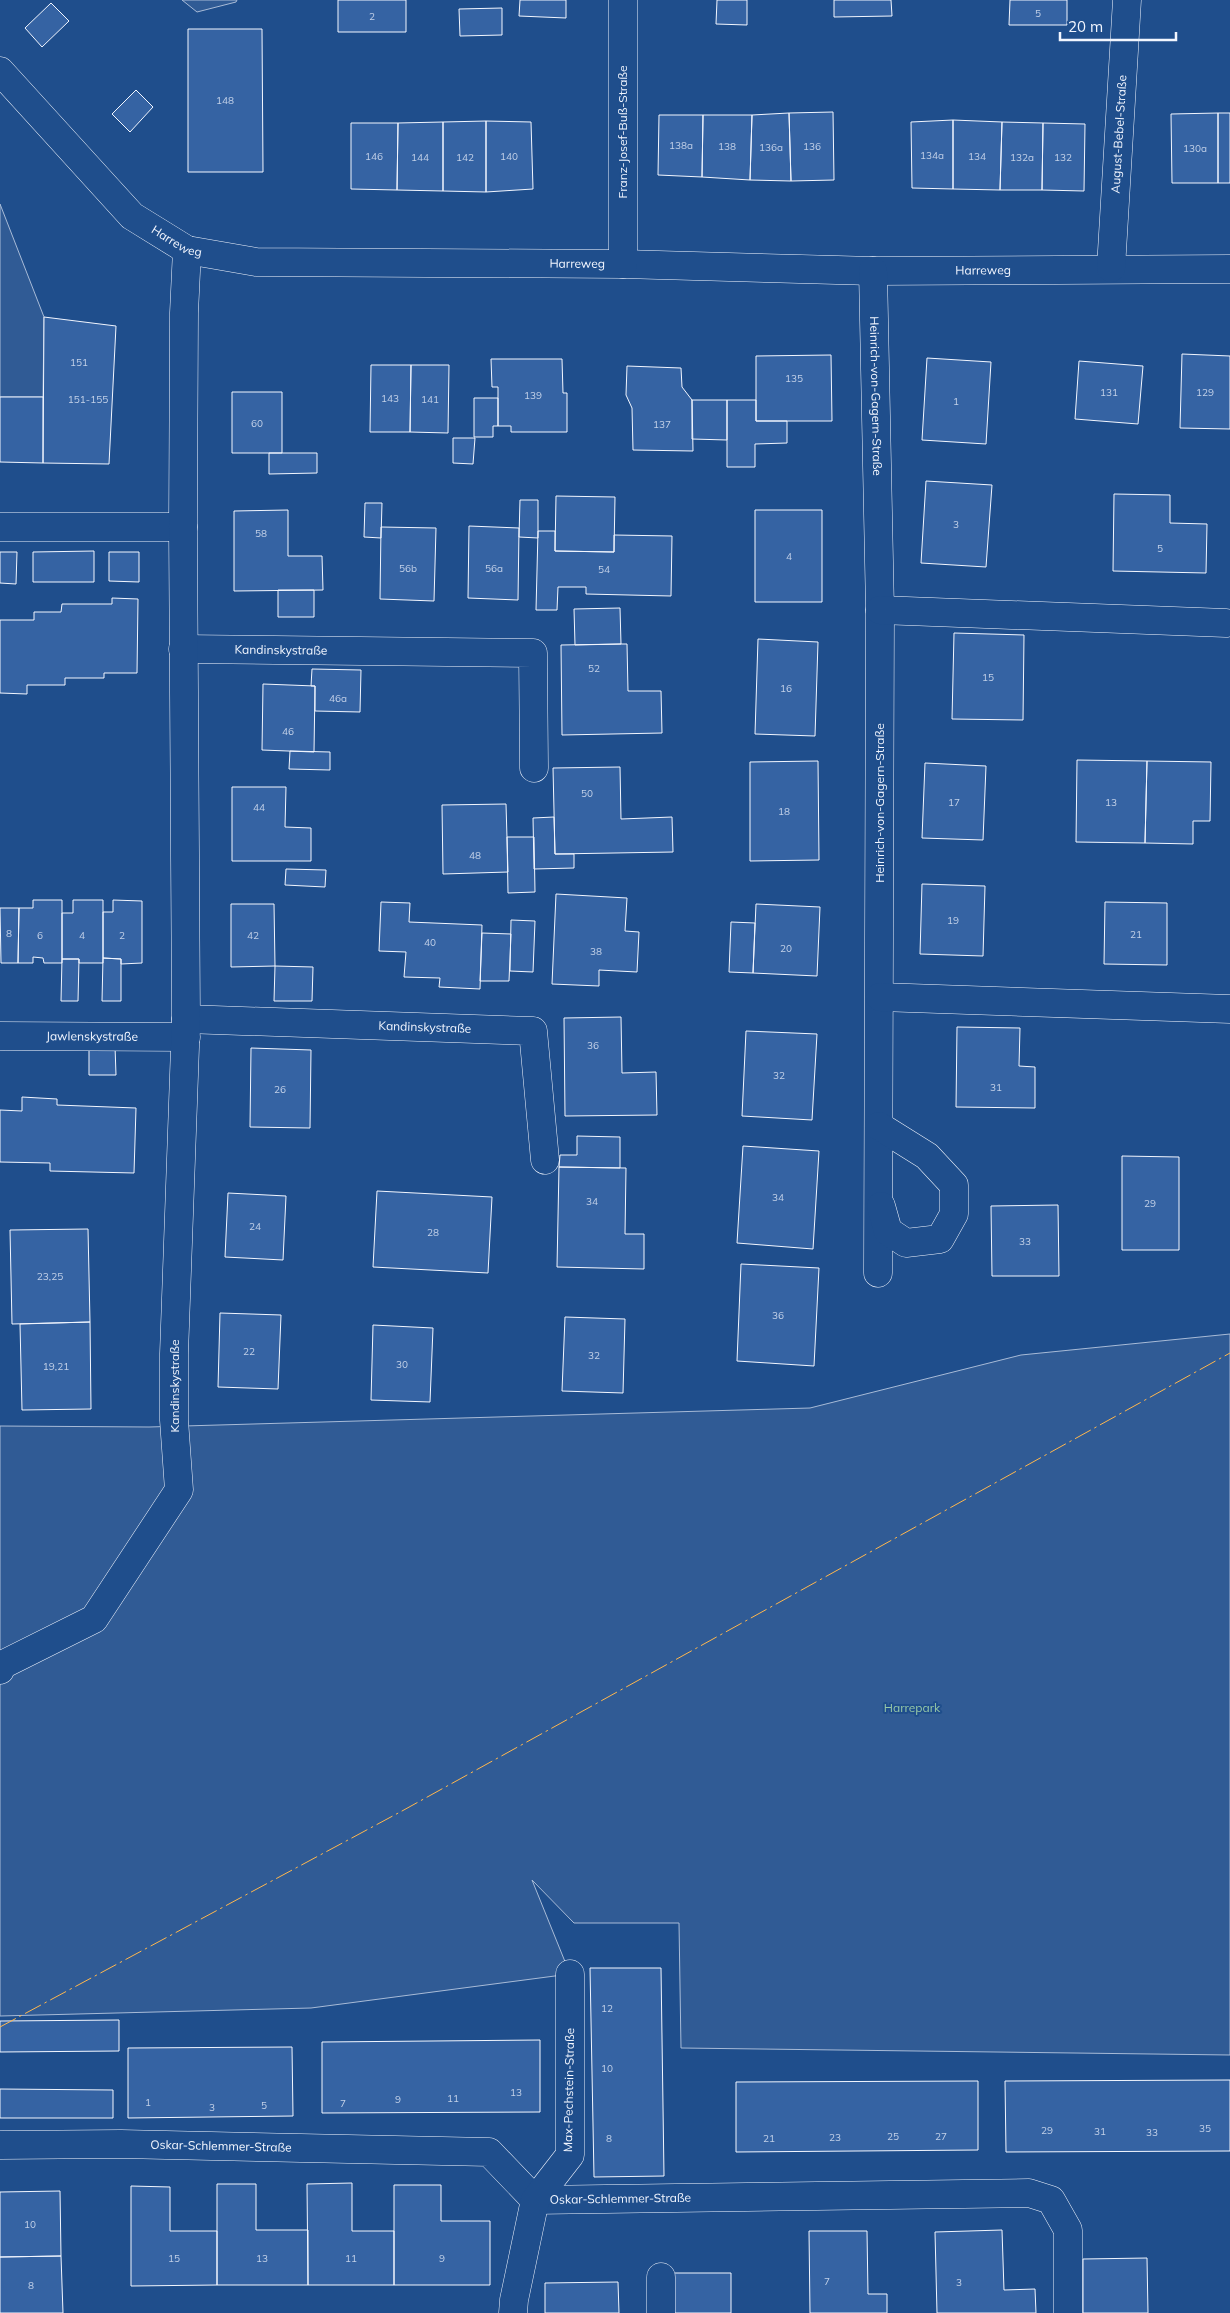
<svg xmlns="http://www.w3.org/2000/svg" width="1230" height="2313" viewBox="0 0 1230 2313" font-family="Mulish,sans-serif">
<style>
.built{fill:#305b95;stroke:#a8bbd7}
.building{fill:#3563a3;stroke:#f2f6ff}
.lines{fill:none;stroke-linecap:round;stroke-linejoin:round}
.minor-casing{stroke:#f2f6ff;stroke-width:29}
.minor{stroke:#1f4e8c;stroke-width:28}
.power{stroke:#ffb74d;stroke-width:1;stroke-dasharray:18 4 2.5 4;stroke-linecap:butt}
.labels{text-anchor:middle;stroke-width:4;stroke-linejoin:round;paint-order:stroke}
.number-label{font-size:10px;fill:#c3d1e8}
.street-label{font-size:12px;fill:#f2f6ff;stroke:#1f4e8c}
.park-label{font-size:12px;fill:#97c8a6;stroke:#1f4e8c}
</style>
<rect width="100%" height="100%" fill="#1f4e8c"/>
<!-- built -->
<path class="built" d="M 182,0 L 237,0 L 236,2 L 197,12 Z
M 0,204 L 44,317 L 43,397 L 0,397 Z
M 1230,1334 L 1230,2055 L 681,2048 L 679,1923 L 574,1923 L 532,1880 L 570,1974 L 311,2008 L 0,2016 L 0,1426 L 149,1427 L 810,1408 L 1021,1355 Z"/>
<!-- building -->
<path class="building" d="M 338,0 L 406,0 L 406,32 L 338,32 Z
M 520,0 L 566,0 L 566,18 L 519,16 Z
M 717,0 L 747,0 L 747,25 L 716,24 Z
M 834,0 L 891,0 L 892,16 L 834,17 Z
M 1010,0 L 1067,0 L 1067,25 L 1009,25 Z
M 51,3 L 69,21 L 42,47 L 25,28 Z
M 502,8 L 502,35 L 460,36 L 459,9 Z
M 188,29 L 262,29 L 263,172 L 188,172 Z
M 136,90 L 153,107 L 130,132 L 112,114 Z
M 833,112 L 834,180 L 791,181 L 789,113 Z
M 789,113 L 791,181 L 750,180 L 752,115 Z
M 1218,113 L 1218,183 L 1172,183 L 1171,114 Z
M 1218,113 L 1230,113 L 1230,183 L 1218,183 Z
M 659,115 L 703,115 L 702,177 L 658,175 Z
M 703,115 L 752,115 L 750,180 L 702,177 Z
M 953,120 L 953,189 L 912,188 L 911,122 Z
M 953,120 L 1002,122 L 1000,190 L 953,189 Z
M 486,121 L 486,192 L 443,191 L 443,122 Z
M 486,121 L 531,122 L 533,189 L 486,192 Z
M 443,122 L 443,191 L 397,190 L 398,123 Z
M 1002,122 L 1043,123 L 1042,190 L 1000,190 Z
M 351,123 L 398,123 L 397,190 L 351,189 Z
M 1043,123 L 1085,124 L 1084,191 L 1042,190 Z
M 44,317 L 116,326 L 109,464 L 43,463 Z
M 1182,354 L 1230,356 L 1230,429 L 1180,428 Z
M 831,355 L 832,421 L 756,421 L 756,356 Z
M 927,358 L 991,362 L 986,444 L 922,440 Z
M 491,359 L 562,359 L 563,393 L 567,393 L 567,432 L 511,432 L 511,426 L 498,426 L 498,387 L 492,387 Z
M 1079,361 L 1143,366 L 1138,424 L 1075,419 Z
M 371,365 L 411,365 L 410,432 L 370,432 Z
M 411,365 L 449,365 L 448,433 L 410,432 Z
M 627,366 L 681,368 L 682,387 L 692,400 L 693,451 L 633,450 L 632,408 L 626,395 Z
M 232,392 L 282,392 L 282,453 L 232,453 Z
M 0,397 L 43,397 L 43,463 L 0,462 Z
M 474,398 L 498,398 L 498,426 L 493,426 L 493,437 L 474,437 Z
M 692,400 L 727,400 L 727,440 L 692,439 Z
M 727,400 L 756,400 L 756,421 L 787,421 L 787,443 L 755,444 L 755,467 L 727,467 Z
M 453,438 L 475,438 L 473,464 L 453,463 Z
M 269,453 L 317,453 L 317,473 L 269,474 Z
M 926,481 L 992,485 L 986,567 L 921,563 Z
M 1114,494 L 1170,495 L 1170,523 L 1207,524 L 1206,573 L 1113,571 Z
M 556,496 L 615,497 L 614,552 L 555,551 Z
M 520,500 L 538,500 L 538,538 L 519,537 Z
M 365,503 L 382,503 L 381,538 L 364,537 Z
M 288,510 L 288,556 L 322,556 L 323,590 L 234,591 L 234,511 Z
M 755,510 L 822,510 L 822,602 L 755,602 Z
M 469,526 L 519,528 L 518,600 L 468,598 Z
M 381,527 L 436,528 L 434,601 L 380,599 Z
M 538,531 L 555,531 L 555,551 L 614,552 L 614,535 L 672,536 L 671,596 L 586,594 L 586,587 L 558,587 L 557,610 L 536,610 Z
M 94,551 L 94,582 L 33,582 L 33,552 Z
M 0,552 L 17,552 L 16,584 L 0,583 Z
M 109,552 L 139,552 L 139,582 L 109,581 Z
M 278,590 L 314,590 L 314,617 L 278,617 Z
M 112,598 L 138,599 L 137,673 L 104,673 L 104,678 L 65,678 L 65,685 L 27,685 L 27,694 L 0,693 L 0,620 L 34,620 L 34,612 L 61,612 L 62,604 L 112,604 Z
M 620,608 L 621,644 L 575,645 L 574,609 Z
M 954,633 L 1024,635 L 1023,720 L 952,719 Z
M 758,639 L 818,642 L 815,736 L 755,734 Z
M 621,644 L 627,644 L 628,691 L 661,691 L 662,733 L 562,735 L 561,645 Z
M 312,669 L 361,670 L 360,712 L 315,711 L 315,686 L 311,686 Z
M 263,684 L 315,686 L 314,752 L 262,750 Z
M 290,751 L 330,752 L 330,770 L 289,769 Z
M 1077,760 L 1147,761 L 1145,843 L 1076,842 Z
M 818,761 L 819,860 L 750,861 L 750,762 Z
M 1147,761 L 1211,762 L 1210,821 L 1193,821 L 1193,844 L 1145,843 Z
M 925,763 L 986,766 L 983,840 L 922,838 Z
M 620,767 L 621,819 L 672,817 L 673,852 L 555,854 L 553,768 Z
M 232,787 L 286,787 L 285,827 L 311,828 L 311,861 L 232,861 Z
M 506,804 L 508,872 L 443,874 L 442,805 Z
M 554,817 L 555,854 L 574,854 L 574,868 L 534,869 L 533,818 Z
M 507,837 L 534,837 L 535,892 L 508,893 Z
M 286,869 L 326,870 L 325,887 L 285,885 Z
M 922,884 L 985,886 L 983,956 L 920,954 Z
M 556,894 L 627,898 L 625,931 L 639,932 L 637,972 L 599,970 L 599,986 L 552,984 Z
M 33,900 L 62,900 L 62,963 L 44,963 L 43,958 L 33,957 L 33,963 L 18,963 L 19,908 L 33,908 Z
M 73,900 L 103,900 L 103,963 L 79,963 L 79,959 L 62,959 L 62,913 L 73,913 Z
M 113,900 L 142,901 L 142,963 L 121,964 L 121,959 L 103,958 L 103,912 L 113,912 Z
M 381,902 L 410,903 L 409,922 L 482,925 L 480,989 L 439,987 L 440,978 L 404,977 L 406,952 L 379,951 Z
M 1105,902 L 1167,903 L 1167,965 L 1104,964 Z
M 231,904 L 274,904 L 275,966 L 231,967 Z
M 756,904 L 820,907 L 817,976 L 753,973 Z
M 0,908 L 19,908 L 18,963 L 1,963 Z
M 511,920 L 535,921 L 533,972 L 510,971 Z
M 731,922 L 755,923 L 753,973 L 729,972 Z
M 482,933 L 511,934 L 509,981 L 480,981 Z
M 103,958 L 121,959 L 121,1001 L 102,1001 Z
M 62,959 L 79,959 L 78,1001 L 61,1001 Z
M 275,966 L 313,967 L 312,1001 L 274,1001 Z
M 621,1017 L 622,1073 L 656,1072 L 657,1115 L 565,1116 L 564,1018 Z
M 957,1027 L 1020,1028 L 1019,1066 L 1035,1067 L 1035,1108 L 956,1107 Z
M 746,1031 L 817,1034 L 812,1120 L 742,1116 Z
M 89,1046 L 115,1046 L 116,1075 L 89,1075 Z
M 251,1048 L 311,1050 L 310,1128 L 250,1127 Z
M 22,1097 L 57,1099 L 57,1105 L 136,1108 L 134,1173 L 50,1171 L 50,1163 L 0,1162 L 0,1110 L 22,1111 Z
M 577,1136 L 620,1137 L 620,1168 L 559,1167 L 560,1155 L 577,1155 Z
M 743,1146 L 819,1151 L 813,1249 L 737,1243 Z
M 1122,1156 L 1179,1157 L 1179,1250 L 1122,1250 Z
M 559,1167 L 626,1168 L 625,1234 L 644,1234 L 644,1269 L 557,1267 Z
M 377,1191 L 492,1197 L 488,1273 L 373,1267 Z
M 228,1193 L 286,1196 L 283,1260 L 225,1257 Z
M 1058,1205 L 1059,1276 L 992,1276 L 991,1206 Z
M 88,1229 L 90,1322 L 12,1324 L 10,1230 Z
M 741,1264 L 819,1268 L 814,1366 L 737,1361 Z
M 220,1313 L 281,1315 L 278,1389 L 218,1387 Z
M 565,1317 L 625,1319 L 623,1393 L 562,1391 Z
M 90,1322 L 91,1409 L 22,1410 L 20,1324 Z
M 373,1325 L 433,1328 L 430,1402 L 371,1400 Z
M 590,1968 L 661,1968 L 664,2176 L 594,2177 Z
M 119,2020 L 119,2051 L 0,2052 L 0,2021 Z
M 540,2040 L 540,2112 L 322,2113 L 322,2042 Z
M 292,2047 L 293,2116 L 128,2118 L 128,2048 Z
M 1230,2080 L 1230,2151 L 1006,2152 L 1005,2081 Z
M 978,2081 L 978,2150 L 736,2152 L 736,2082 Z
M 0,2089 L 113,2090 L 113,2118 L 0,2118 Z
M 352,2183 L 352,2231 L 394,2231 L 394,2285 L 308,2285 L 307,2184 Z
M 217,2184 L 256,2184 L 256,2230 L 308,2230 L 308,2285 L 217,2285 Z
M 394,2185 L 441,2185 L 441,2221 L 490,2221 L 490,2285 L 394,2285 Z
M 131,2186 L 170,2187 L 170,2231 L 217,2231 L 217,2285 L 131,2286 Z
M 60,2191 L 61,2256 L 0,2257 L 0,2192 Z
M 1002,2230 L 1004,2290 L 1035,2289 L 1036,2313 L 937,2313 L 935,2232 Z
M 809,2231 L 867,2231 L 868,2294 L 887,2294 L 887,2313 L 810,2313 Z
M 61,2256 L 63,2313 L 0,2313 L 0,2257 Z
M 1147,2258 L 1148,2313 L 1083,2313 L 1083,2259 Z
M 670,2273 L 731,2273 L 731,2313 L 670,2313 Z
M 618,2282 L 619,2313 L 545,2313 L 545,2283 Z"/>
<g class="lines">
<defs>
<g id="minor">
<path id="s1" d="M 0,71 L 132,216 L 187,250 L 256,262 L 623,264 L 873,271 L 1230,269"/>
<path d="M 623,264 L 623,0"/>
<path id="s2" d="M 1111,268 L 1127,0"/>
<path id="s3" d="M 873,271 L 880,610 L 878,1273"/>
<path d="M 0,527 L 183,527"/>
<path d="M 880,610 L 1226,623"/>
<path id="s4" d="M 183,649 L 533,653 L 534,768"/>
<path d="M 880,997 L 1230,1009"/>
<path id="s5" d="M 186,1019 L 533,1031 L 545,1160"/>
<path id="s6" d="M 0,1036 L 186,1037"/>
<path d="M 879,1126 L 927,1156 L 954,1185 L 954,1214 L 940,1239 L 906,1243 L 888,1231 L 881,1206"/>
<path d="M 0,1670 L 2,1665 L 94,1619 L 179,1490 L 174,1420 L 174,1354 L 186,1019 L 183,527 L 184,313 L 187,250"/>
<path id="s7" d="M 0,2145 L 121,2144 L 489,2152 L 535,2200 L 1029,2193 L 1051,2200 L 1068,2230 L 1068,2313"/>
<path d="M 661,2277 L 661,2313"/>
<path d="M 513,2313 L 514,2300 L 535,2200 L 570,2155 L 570,1974"/>
</g>
</defs>
<!-- minor casing -->
<use href="#minor" class="minor-casing"/>
<!-- minor -->
<use href="#minor" class="minor"/>
<!-- power -->
<path class="power" d="M 0,2027 L 402,1811 L 1230,1353"/>
</g>
<g class="labels">
<!-- number labels -->
<g class="number-label">
<text x="1038" y="17">5</text>
<text x="372" y="20">2</text>
<text x="225" y="104">148</text>
<text x="681" y="149">138a</text>
<text x="727" y="150">138</text>
<text x="812" y="150">136</text>
<text x="771" y="151">136a</text>
<text x="1195" y="152">130a</text>
<text x="932" y="159">134a</text>
<text x="374" y="160">146</text>
<text x="509" y="160">140</text>
<text x="977" y="160">134</text>
<text x="420" y="161">144</text>
<text x="465" y="161">142</text>
<text x="1022" y="161">132a</text>
<text x="1063" y="161">132</text>
<text x="79" y="366">151</text>
<text x="794" y="382">135</text>
<text x="1109" y="396">131</text>
<text x="1205" y="396">129</text>
<text x="533" y="399">139</text>
<text x="390" y="402">143</text>
<text x="88" y="403">151-155</text>
<text x="430" y="403">141</text>
<text x="956" y="405">1</text>
<text x="257" y="427">60</text>
<text x="662" y="428">137</text>
<text x="956" y="528">3</text>
<text x="261" y="537">58</text>
<text x="1160" y="552">5</text>
<text x="789" y="560">4</text>
<text x="408" y="572">56b</text>
<text x="494" y="572">56a</text>
<text x="604" y="573">54</text>
<text x="594" y="672">52</text>
<text x="988" y="681">15</text>
<text x="786" y="692">16</text>
<text x="338" y="702">46a</text>
<text x="288" y="735">46</text>
<text x="587" y="797">50</text>
<text x="954" y="806">17</text>
<text x="1111" y="806">13</text>
<text x="259" y="811">44</text>
<text x="784" y="815">18</text>
<text x="475" y="859">48</text>
<text x="953" y="924">19</text>
<text x="9" y="937">8</text>
<text x="1136" y="938">21</text>
<text x="40" y="939">6</text>
<text x="82" y="939">4</text>
<text x="122" y="939">2</text>
<text x="253" y="939">42</text>
<text x="430" y="946">40</text>
<text x="786" y="952">20</text>
<text x="596" y="955">38</text>
<text x="593" y="1049">36</text>
<text x="779" y="1079">32</text>
<text x="996" y="1091">31</text>
<text x="280" y="1093">26</text>
<text x="778" y="1201">34</text>
<text x="592" y="1205">34</text>
<text x="1150" y="1207">29</text>
<text x="255" y="1230">24</text>
<text x="433" y="1236">28</text>
<text x="1025" y="1245">33</text>
<text x="50" y="1280">23,25</text>
<text x="778" y="1319">36</text>
<text x="249" y="1355">22</text>
<text x="594" y="1359">32</text>
<text x="402" y="1368">30</text>
<text x="56" y="1370">19,21</text>
<text x="607" y="2012">12</text>
<text x="607" y="2072">10</text>
<text x="516" y="2096">13</text>
<text x="453" y="2102">11</text>
<text x="398" y="2103">9</text>
<text x="148" y="2106">1</text>
<text x="343" y="2107">7</text>
<text x="264" y="2109">5</text>
<text x="212" y="2111">3</text>
<text x="1205" y="2132">35</text>
<text x="1047" y="2134">29</text>
<text x="1100" y="2135">31</text>
<text x="1152" y="2136">33</text>
<text x="893" y="2140">25</text>
<text x="941" y="2140">27</text>
<text x="835" y="2141">23</text>
<text x="609" y="2142">8</text>
<text x="769" y="2142">21</text>
<text x="30" y="2228">10</text>
<text x="174" y="2262">15</text>
<text x="262" y="2262">13</text>
<text x="351" y="2262">11</text>
<text x="442" y="2262">9</text>
<text x="827" y="2285">7</text>
<text x="959" y="2286">3</text>
<text x="31" y="2289">8</text>
</g>
<!-- street labels -->
<g class="street-label">
<text transform="translate(623 132) rotate(-90)" y="4">Franz-Josef-Buß-Straße</text>
<text dy="4" stroke="none"><textPath href="#s2" startOffset="134">August-Bebel-Straße</textPath></text>
<text dy="4" stroke="none"><textPath href="#s1" startOffset="248">Harreweg</textPath></text>
<text dy="4" stroke="none"><textPath href="#s1" startOffset="652">Harreweg</textPath></text>
<text dy="4" stroke="none"><textPath href="#s1" startOffset="1058">Harreweg</textPath></text>
<text dy="4" stroke="none"><textPath href="#s3" startOffset="125">Heinrich-von-Gagern-Straße</textPath></text>
<text dy="4" stroke="none"><textPath href="#s4" startOffset="98">Kandinskystraße</textPath></text>
<text transform="translate(880 803) rotate(-90)" y="4">Heinrich-von-Gagern-Straße</text>
<text dy="4" stroke="none"><textPath href="#s5" startOffset="239">Kandinskystraße</textPath></text>
<text dy="4" stroke="none"><textPath href="#s6" startOffset="92">Jawlenskystraße</textPath></text>
<text transform="translate(175 1386) rotate(-90)" y="4">Kandinskystraße</text>
<text transform="translate(569 2090) rotate(-89)" y="4">Max-Pechstein-Straße</text>
<text dy="4" stroke="none"><textPath href="#s7" startOffset="221">Oskar-Schlemmer-Straße</textPath></text>
<text dy="4" stroke="none"><textPath href="#s7" startOffset="641">Oskar-Schlemmer-Straße</textPath></text>
</g>
<!-- park labels -->
<g class="park-label">
<text x="912" y="1712">Harrepark</text>
</g>
</g>
<!-- scale -->
<path d="M1060 32v8h116v-8" fill="none" stroke="#f2f6ff" stroke-width="2.5"/>
<text x="1068" y="32" font-size="15" fill="#f2f6ff" stroke="#1f4e8c" stroke-width="4" paint-order="stroke">20 m</text>
</svg>
